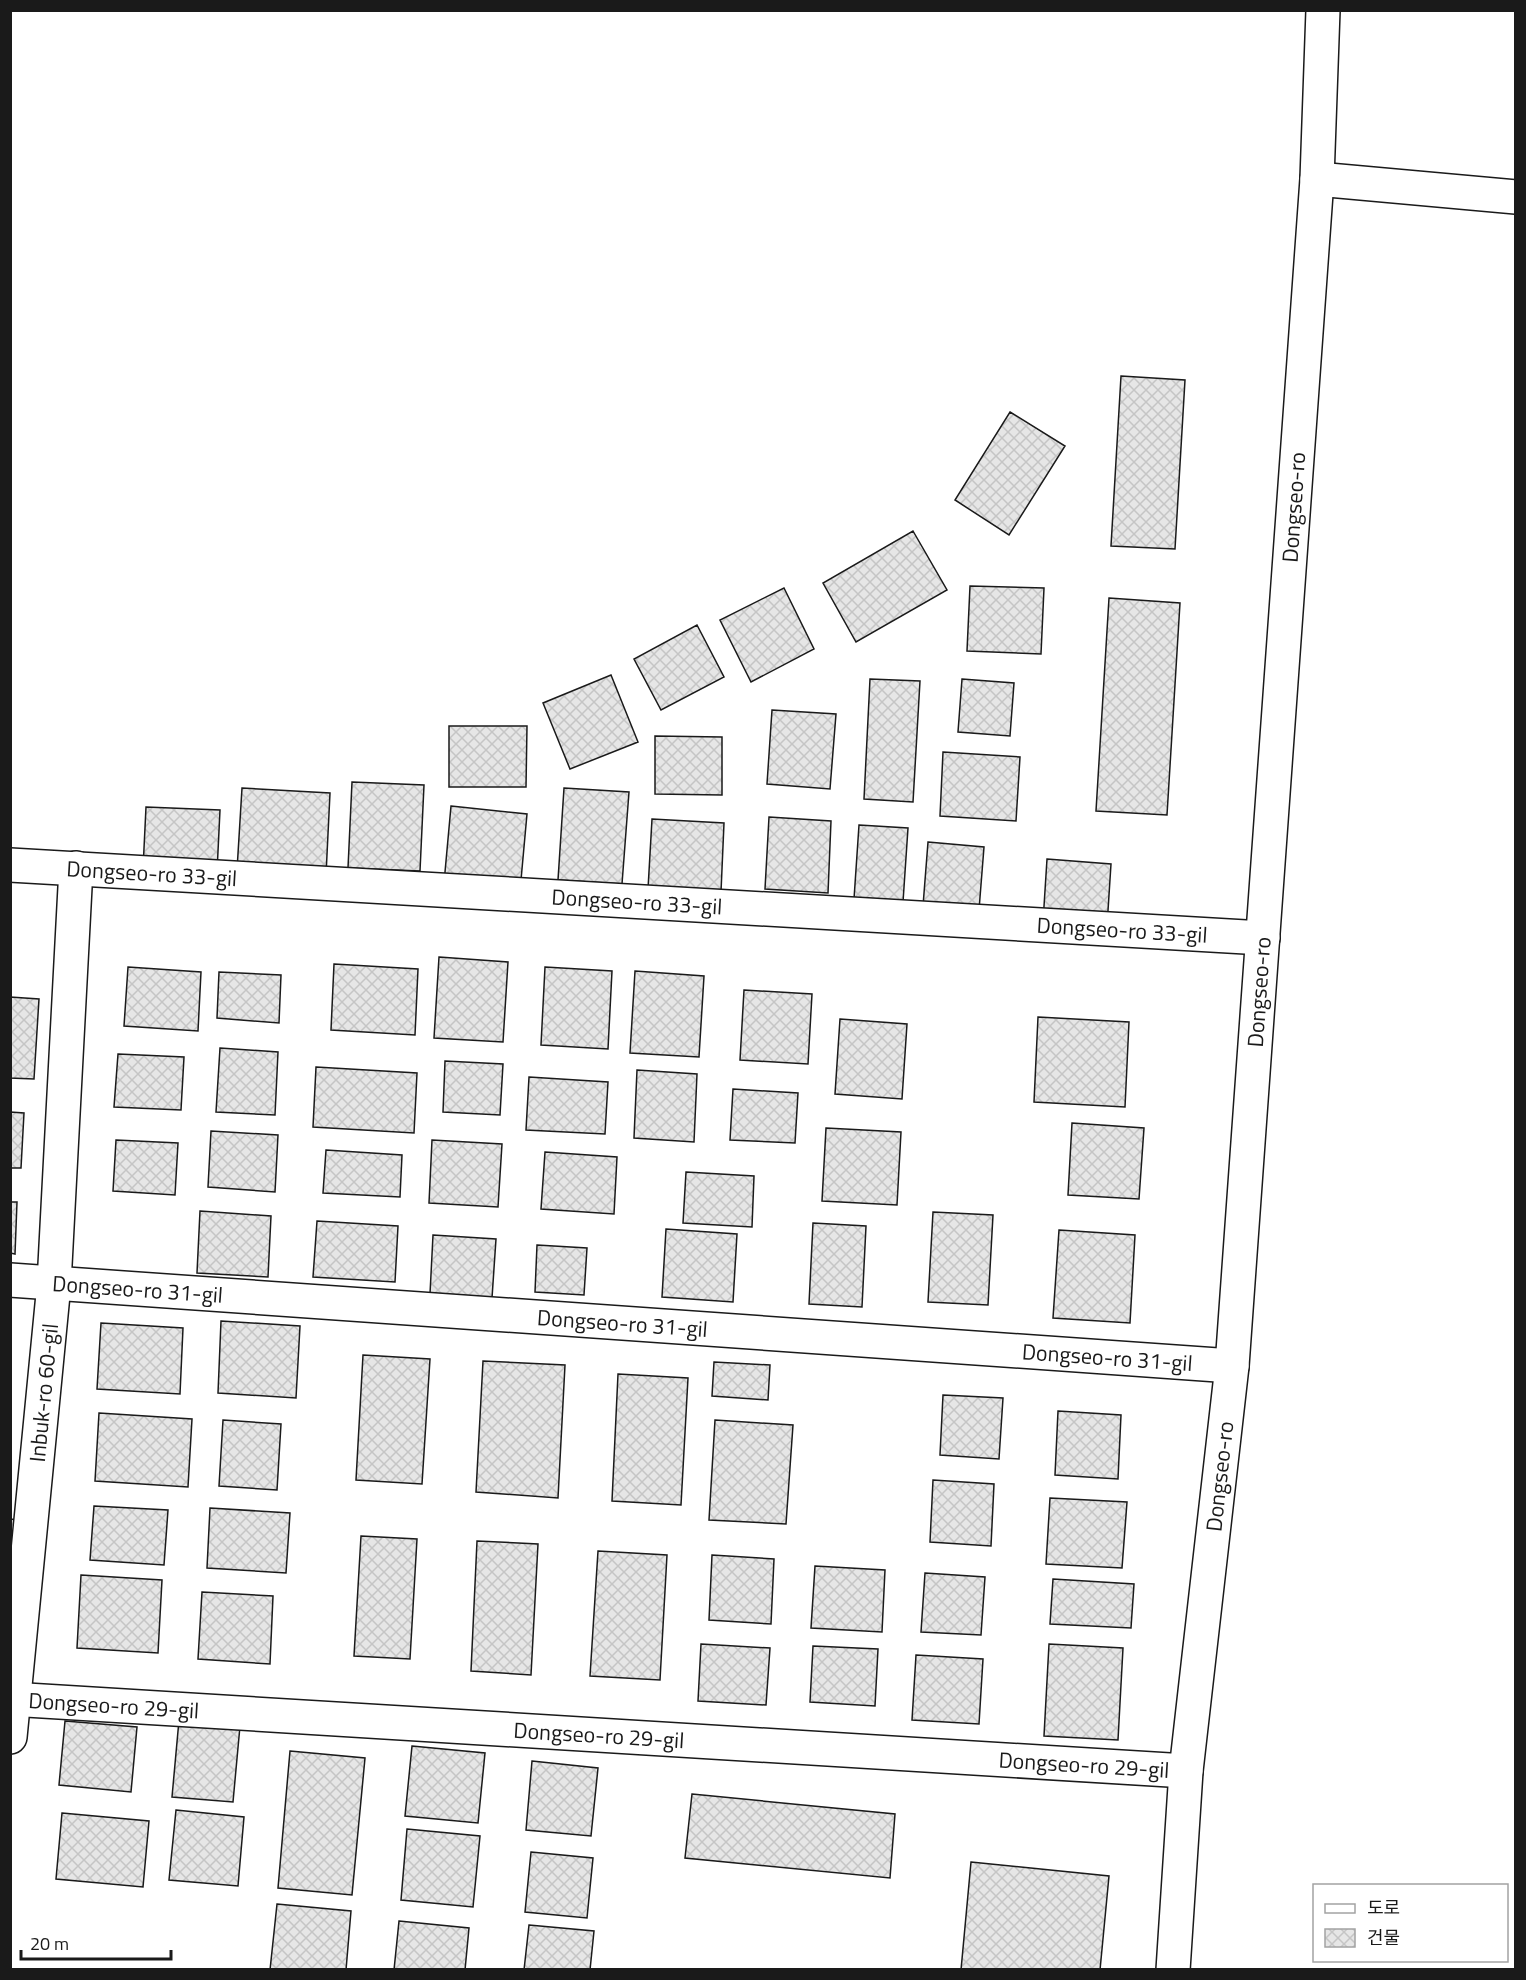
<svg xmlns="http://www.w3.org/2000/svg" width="1526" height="1980" viewBox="0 0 1526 1980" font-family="'Titillium Web','Noto Sans KR',sans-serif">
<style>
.building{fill:url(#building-cross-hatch);stroke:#1a1a1a;stroke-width:1.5}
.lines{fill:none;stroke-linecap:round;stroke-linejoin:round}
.minor-casing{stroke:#1a1a1a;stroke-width:36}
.minor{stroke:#fff;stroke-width:33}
.labels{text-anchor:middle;stroke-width:4.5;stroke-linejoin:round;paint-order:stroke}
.street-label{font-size:22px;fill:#1a1a1a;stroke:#fff}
</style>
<defs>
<pattern id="building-cross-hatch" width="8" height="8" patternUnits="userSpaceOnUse" patternTransform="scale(1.5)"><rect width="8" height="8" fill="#e6e6e6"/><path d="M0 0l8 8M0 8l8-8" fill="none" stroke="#c5c5c5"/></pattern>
</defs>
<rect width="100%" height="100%" fill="#fff"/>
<!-- building -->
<path class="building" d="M 1121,376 L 1185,380 L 1175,549 L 1111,546 Z
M 1010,412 L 1065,446 L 1009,535 L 955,500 Z
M 913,531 L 947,590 L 856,642 L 823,583 Z
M 970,586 L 1044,588 L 1041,654 L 967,651 Z
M 784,588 L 814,649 L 751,682 L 720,620 Z
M 1109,598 L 1180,603 L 1167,815 L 1096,811 Z
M 697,625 L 724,677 L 661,710 L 634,659 Z
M 611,675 L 638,742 L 570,769 L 543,703 Z
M 870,679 L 920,681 L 913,802 L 864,799 Z
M 962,679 L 1014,683 L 1010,736 L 958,732 Z
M 772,710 L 836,714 L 830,789 L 767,784 Z
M 449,726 L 527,726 L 526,787 L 449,787 Z
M 655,736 L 722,737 L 722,795 L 655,794 Z
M 943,752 L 1020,757 L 1016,821 L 940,816 Z
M 352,782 L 424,785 L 420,871 L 348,868 Z
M 242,788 L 330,793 L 326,875 L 237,870 Z
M 564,788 L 629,792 L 622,884 L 558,880 Z
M 451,806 L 527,814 L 520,891 L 444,883 Z
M 146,807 L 220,810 L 217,872 L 143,869 Z
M 769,817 L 831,821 L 828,893 L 765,889 Z
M 652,819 L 724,823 L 721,892 L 648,889 Z
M 859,825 L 908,828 L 903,902 L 854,899 Z
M 928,842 L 984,847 L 979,910 L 923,906 Z
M 1047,859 L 1111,864 L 1107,926 L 1043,922 Z
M 439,957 L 508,962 L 503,1042 L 434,1038 Z
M 334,964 L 418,969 L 415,1035 L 331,1030 Z
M 128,967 L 201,972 L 198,1031 L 124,1026 Z
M 545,967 L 612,971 L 608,1049 L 541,1045 Z
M 635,971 L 704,976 L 699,1057 L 630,1053 Z
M 219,972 L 281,975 L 279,1023 L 217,1018 Z
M 744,990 L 812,994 L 808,1064 L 740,1060 Z
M 10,997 L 39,999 L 34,1079 L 10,1078 Z
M 1038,1017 L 1129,1022 L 1125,1107 L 1034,1102 Z
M 840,1019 L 907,1024 L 902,1099 L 835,1094 Z
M 220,1048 L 278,1052 L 275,1115 L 216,1112 Z
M 118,1054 L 184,1057 L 181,1110 L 114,1107 Z
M 445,1061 L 503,1064 L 500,1115 L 443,1112 Z
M 316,1067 L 417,1073 L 414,1133 L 313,1127 Z
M 637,1070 L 697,1074 L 694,1142 L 634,1138 Z
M 529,1077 L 608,1082 L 605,1134 L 526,1130 Z
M 733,1089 L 798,1093 L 795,1143 L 730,1140 Z
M 10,1112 L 24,1113 L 21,1168 L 10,1168 Z
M 1072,1123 L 1144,1128 L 1139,1199 L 1068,1195 Z
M 826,1128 L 901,1132 L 897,1205 L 822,1201 Z
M 211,1131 L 278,1135 L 275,1192 L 208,1187 Z
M 116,1140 L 178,1143 L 175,1195 L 113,1191 Z
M 432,1140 L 502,1144 L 498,1207 L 429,1203 Z
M 326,1150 L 402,1155 L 400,1197 L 323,1193 Z
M 545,1152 L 617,1157 L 614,1214 L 541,1209 Z
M 686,1172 L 754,1176 L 752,1227 L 683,1223 Z
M 10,1202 L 17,1202 L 15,1254 L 10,1253 Z
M 200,1211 L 271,1216 L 268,1277 L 197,1273 Z
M 933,1212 L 993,1215 L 988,1305 L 928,1302 Z
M 317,1221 L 398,1226 L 395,1282 L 313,1277 Z
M 813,1223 L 866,1226 L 862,1307 L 809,1304 Z
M 666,1229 L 737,1234 L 733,1302 L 662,1297 Z
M 1059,1230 L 1135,1235 L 1130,1323 L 1053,1318 Z
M 433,1235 L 496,1239 L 492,1298 L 430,1294 Z
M 537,1245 L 587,1248 L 584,1295 L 535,1292 Z
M 221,1321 L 300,1326 L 296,1398 L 218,1393 Z
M 101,1323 L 183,1328 L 180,1394 L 97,1389 Z
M 363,1355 L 430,1359 L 422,1484 L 356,1480 Z
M 483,1361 L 565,1365 L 558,1498 L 476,1492 Z
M 714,1362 L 770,1365 L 768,1400 L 712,1396 Z
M 618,1374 L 688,1378 L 681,1505 L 612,1501 Z
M 943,1395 L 1003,1398 L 999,1459 L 940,1455 Z
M 1058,1411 L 1121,1415 L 1118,1479 L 1055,1475 Z
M 99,1413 L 192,1419 L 188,1487 L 95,1481 Z
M 223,1420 L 281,1424 L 277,1490 L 219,1486 Z
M 715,1420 L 793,1425 L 786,1524 L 709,1520 Z
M 933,1480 L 994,1484 L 991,1546 L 930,1542 Z
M 1050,1498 L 1127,1502 L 1122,1568 L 1046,1564 Z
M 94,1506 L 168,1510 L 164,1565 L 90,1560 Z
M 210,1508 L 290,1513 L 286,1573 L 207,1568 Z
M 10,1519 L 18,1520 L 10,1582 Z
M 361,1536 L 417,1539 L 410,1659 L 354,1656 Z
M 477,1541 L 538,1544 L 531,1675 L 471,1671 Z
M 598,1551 L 667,1555 L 660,1680 L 590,1676 Z
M 712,1555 L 774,1559 L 771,1624 L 709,1620 Z
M 815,1566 L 885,1570 L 882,1632 L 811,1628 Z
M 925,1573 L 985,1577 L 981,1635 L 921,1632 Z
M 81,1575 L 162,1580 L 158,1653 L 77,1648 Z
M 1053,1579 L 1134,1584 L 1131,1628 L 1050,1624 Z
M 202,1592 L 273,1596 L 270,1664 L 198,1659 Z
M 701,1644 L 770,1648 L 766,1705 L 698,1701 Z
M 1049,1644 L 1123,1648 L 1118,1740 L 1044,1736 Z
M 813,1646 L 878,1649 L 875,1706 L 810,1702 Z
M 916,1655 L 983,1659 L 979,1724 L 912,1720 Z
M 179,1720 L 240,1726 L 233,1802 L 172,1797 Z
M 65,1721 L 137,1727 L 131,1792 L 59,1785 Z
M 412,1746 L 485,1753 L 478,1823 L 405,1816 Z
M 290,1751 L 365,1758 L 352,1895 L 278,1888 Z
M 532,1761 L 598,1768 L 591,1836 L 526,1830 Z
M 692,1794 L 895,1814 L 890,1878 L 685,1858 Z
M 176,1810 L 244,1817 L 238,1886 L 169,1880 Z
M 62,1813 L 149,1821 L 143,1887 L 56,1879 Z
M 407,1829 L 480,1836 L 473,1907 L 401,1900 Z
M 531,1852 L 593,1858 L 587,1918 L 525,1912 Z
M 971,1862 L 1109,1876 L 1100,1970 L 961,1970 Z
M 277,1904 L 351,1911 L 346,1970 L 270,1970 Z
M 399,1921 L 469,1928 L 465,1970 L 394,1970 Z
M 529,1925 L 594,1931 L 590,1970 L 524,1970 Z"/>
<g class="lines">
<defs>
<g id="minor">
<path d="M 1317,179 L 1516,197"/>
<path id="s1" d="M 10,865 L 1263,938"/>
<path id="s2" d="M 10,1280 L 1232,1366"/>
<path id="s3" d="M 10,1699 L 1186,1771"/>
<path id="s4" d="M 10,1737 L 54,1284 L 76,868"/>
<path id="s5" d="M 1173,1970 L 1186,1771 L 1232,1366 L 1317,179 L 1323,10"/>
</g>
</defs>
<!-- minor casing -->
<use href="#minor" class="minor-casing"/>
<!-- minor -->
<use href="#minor" class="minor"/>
</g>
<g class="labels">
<!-- street labels -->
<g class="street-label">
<text dy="8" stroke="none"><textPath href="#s5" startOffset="1468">Dongseo-ro</textPath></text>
<text dy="8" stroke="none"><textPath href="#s1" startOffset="142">Dongseo-ro 33-gil</textPath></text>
<text dy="8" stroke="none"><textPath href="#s1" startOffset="628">Dongseo-ro 33-gil</textPath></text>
<text dy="8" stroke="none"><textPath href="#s1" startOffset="1114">Dongseo-ro 33-gil</textPath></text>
<text dy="8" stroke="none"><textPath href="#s5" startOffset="982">Dongseo-ro</textPath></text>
<text dy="8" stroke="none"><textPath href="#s2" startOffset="128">Dongseo-ro 31-gil</textPath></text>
<text dy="8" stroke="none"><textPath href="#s2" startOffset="614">Dongseo-ro 31-gil</textPath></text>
<text dy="8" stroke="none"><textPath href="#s2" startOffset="1100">Dongseo-ro 31-gil</textPath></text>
<text dy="8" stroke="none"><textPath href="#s4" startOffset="346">Inbuk-ro 60-gil</textPath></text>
<text dy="8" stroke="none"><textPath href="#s5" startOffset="496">Dongseo-ro</textPath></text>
<text dy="8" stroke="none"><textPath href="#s3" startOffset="104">Dongseo-ro 29-gil</textPath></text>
<text dy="8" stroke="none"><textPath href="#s3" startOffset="590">Dongseo-ro 29-gil</textPath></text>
<text dy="8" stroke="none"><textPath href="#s3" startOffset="1076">Dongseo-ro 29-gil</textPath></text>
</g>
</g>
<!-- border -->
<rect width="1526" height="1980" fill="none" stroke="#1a1a1a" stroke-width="24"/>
<!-- legend -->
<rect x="1313" y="1884" width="195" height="78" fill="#ffffff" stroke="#a3a3a3" stroke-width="1.5"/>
<rect x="1325" y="1904" width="30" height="9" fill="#ffffff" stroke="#a3a3a3" stroke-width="1.5"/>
<text x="1367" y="1914" font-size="18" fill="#1a1a1a">도로</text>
<rect x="1325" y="1929" width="30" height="18" fill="url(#building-cross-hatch)" stroke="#a3a3a3" stroke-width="1.5"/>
<text x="1367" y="1944" font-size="18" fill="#1a1a1a">건물</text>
<!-- scale -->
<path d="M21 1950v9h150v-9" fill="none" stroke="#1a1a1a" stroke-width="3"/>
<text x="30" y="1950" font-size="18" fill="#1a1a1a" stroke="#ffffff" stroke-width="4.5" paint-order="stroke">20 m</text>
</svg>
